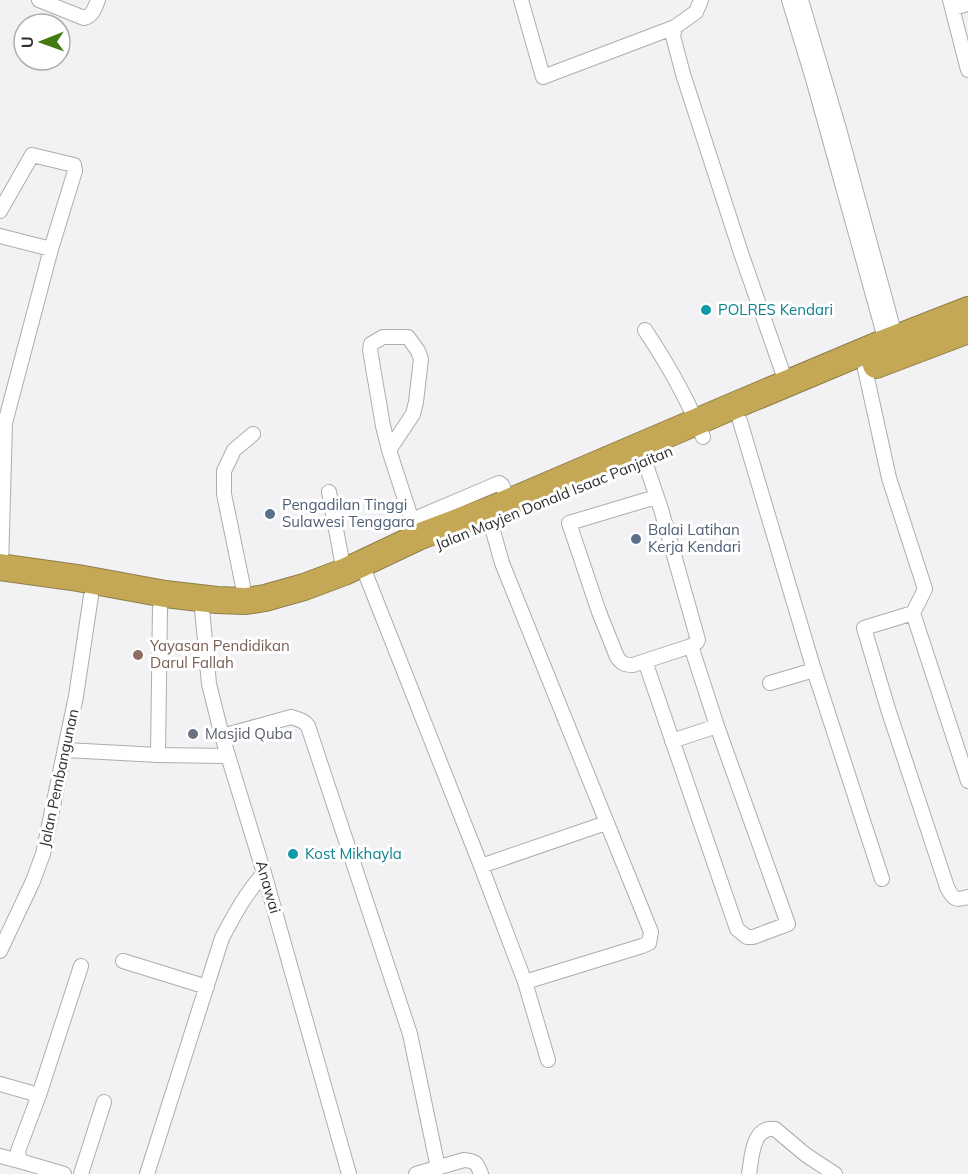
<svg xmlns="http://www.w3.org/2000/svg" width="968" height="1174" viewBox="0 0 968 1174" font-family="Mulish,sans-serif">
<style>
.lines{fill:none;stroke-linecap:round;stroke-linejoin:round}
.street-casing{stroke:#adadaf;stroke-width:16}
.highway-casing{stroke:#907e49;stroke-width:28}
.street{stroke:#fff;stroke-width:14}
.highway{stroke:#c5a856;stroke-width:26}
.culture-dot{fill:#0f9aa8;stroke:#fff;stroke-width:2}
.service-dot{fill:#5c6f8a;stroke:#fff;stroke-width:2}
.education-dot{fill:#8d6e63;stroke:#fff;stroke-width:2}
.worship-dot{fill:#6b7280;stroke:#fff;stroke-width:2}
.labels{text-anchor:middle;stroke-width:6;stroke-linejoin:round;paint-order:stroke}
.culture-label{font-size:15px;fill:#0d838f;stroke:#fff;text-anchor:start}
.street-label{font-size:15px;fill:#2f2f30;stroke:#fff}
.service-label{font-size:15px;fill:#4e5e75;stroke:#fff;text-anchor:start}
.education-label{font-size:15px;fill:#785e54;stroke:#fff;text-anchor:start}
.worship-label{font-size:15px;fill:#5b616d;stroke:#fff;text-anchor:start}
</style>
<rect width="100%" height="100%" fill="#f2f2f4"/>
<g class="lines">
<defs>
<path id="street" d="M 39,0 L 84,18 C 93,16 95,7 98,0
M 521,0 L 543,77 L 675,27
M 701,0 L 696,12 L 675,27 L 673,36 L 683,74 L 741,253 L 787,385
M 789,0 L 813,79 L 886,342
M 801,0 L 839,129 L 896,339
M 950,0 L 968,70
M 953,8 L 968,4
M 0,211 L 32,155 L 74,165 L 75,171 L 51,249
M 0,236 L 51,249 L 5,423 L 1,567
M 645,330 C 667,363 688,400 703,437
M 383,337 L 408,337 L 418,351 L 421,359 L 416,402 L 413,414 L 389,450 L 383,426 L 370,350 L 371,344 Z
M 865,369 L 889,478 L 925,589 L 913,613 L 864,628 L 888,709 L 947,887 C 953,899 955,901 968,897
M 740,421 L 814,670 L 882,879
M 389,450 L 414,527
M 645,462 L 661,509 L 698,640 L 697,642 L 691,646 L 633,665 C 625,665 622,664 617,657 L 599,612 L 569,523 L 656,497
M 329,492 L 344,572
M 412,520 L 499,483 L 502,485 L 509,502
M 491,524 L 502,563 L 651,932 L 649,943 L 642,946 L 525,982
M 366,575 L 481,866 L 525,982 L 548,1060
M 201,598 L 209,684 L 222,736 L 264,873 L 349,1174
M 246,601 L 224,494 L 224,471 L 234,450 L 253,434
M 913,613 L 968,781
M 645,661 L 737,929 L 747,937 L 753,937 L 788,924 L 717,726 L 691,646
M 770,683 L 814,670
M 222,736 L 291,717 C 298,719 304,720 308,726 L 410,1034 L 438,1168
M 672,741 L 717,726
M 66,750 L 158,755 L 160,607
M 158,755 L 228,756
M 481,866 L 606,823
M 0,951 L 33,881 L 43,854 L 76,696 L 91,596
M 123,961 L 207,987
M 0,1084 L 39,1095
M 0,1156 L 23,1162
M 64,1174 L 23,1162 L 19,1158 L 18,1151 L 39,1095 L 81,966
M 81,1174 L 104,1102
M 147,1174 L 222,938 C 234,915 246,893 264,873
M 416,1174 L 464,1160 C 476,1161 477,1163 481,1174
M 749,1174 C 752,1157 752,1126 775,1129 L 806,1155 L 835,1174"/>
<path id="highway" d="M 876,365 L 968,330
M 0,567 L 78,578 L 165,594 L 217,600 L 246,601 L 265,598 L 304,587 L 344,572 L 418,537 L 495,508 L 731,407 L 881,344 L 968,310"/>
</defs>
<!-- street casing -->
<use href="#street" class="street-casing"/>
<!-- highway casing -->
<use href="#highway" class="highway-casing"/>
<!-- street -->
<use href="#street" class="street"/>
<!-- highway -->
<use href="#highway" class="highway"/>
</g>
<!-- markers -->
<g class="culture-dot">
<circle cx="706" cy="310" r="6"/>
<circle cx="293" cy="854" r="6"/>
</g>
<g class="service-dot">
<circle cx="270" cy="514" r="6"/>
<circle cx="636" cy="539" r="6"/>
</g>
<circle class="education-dot" cx="138" cy="655" r="6"/>
<circle class="worship-dot" cx="193" cy="734" r="6"/>
<g class="labels">
<!-- culture labels -->
<g class="culture-label">
<text x="718" y="315">POLRES Kendari</text>
<text x="305" y="859">Kost Mikhayla</text>
</g>
<!-- street labels -->
<g class="street-label">
<text transform="translate(554 498) rotate(-22)" y="5">Jalan Mayjen Donald Isaac Panjaitan</text>
<text transform="translate(59 778) rotate(-78)" y="5">Jalan Pembangunan</text>
<text transform="translate(268 887) rotate(74)" y="5">Anawai</text>
</g>
<!-- service labels -->
<g class="service-label">
<text x="282" y="510">Pengadilan Tinggi<tspan x="282" dy="17">Sulawesi Tenggara</tspan></text>
<text x="648" y="535">Balai Latihan<tspan x="648" dy="17">Kerja Kendari</tspan></text>
</g>
<!-- education labels -->
<g class="education-label">
<text x="150" y="651">Yayasan Pendidikan<tspan x="150" dy="17">Darul Fallah</tspan></text>
</g>
<!-- worship labels -->
<g class="worship-label">
<text x="205" y="739">Masjid Quba</text>
</g>
</g>
<!-- north arrow -->
<g transform="translate(42 42) rotate(269)"><circle r="28" fill="#ffffff" stroke="#acacac" stroke-width="1.5"/>
<path d="M0-4.5L10 22L0 15L-10 22Z" fill="#417a0f"/>
<text y="-9" font-size="16" font-weight="bold" text-anchor="middle" fill="#2f2f30">U</text>
</g>
</svg>
